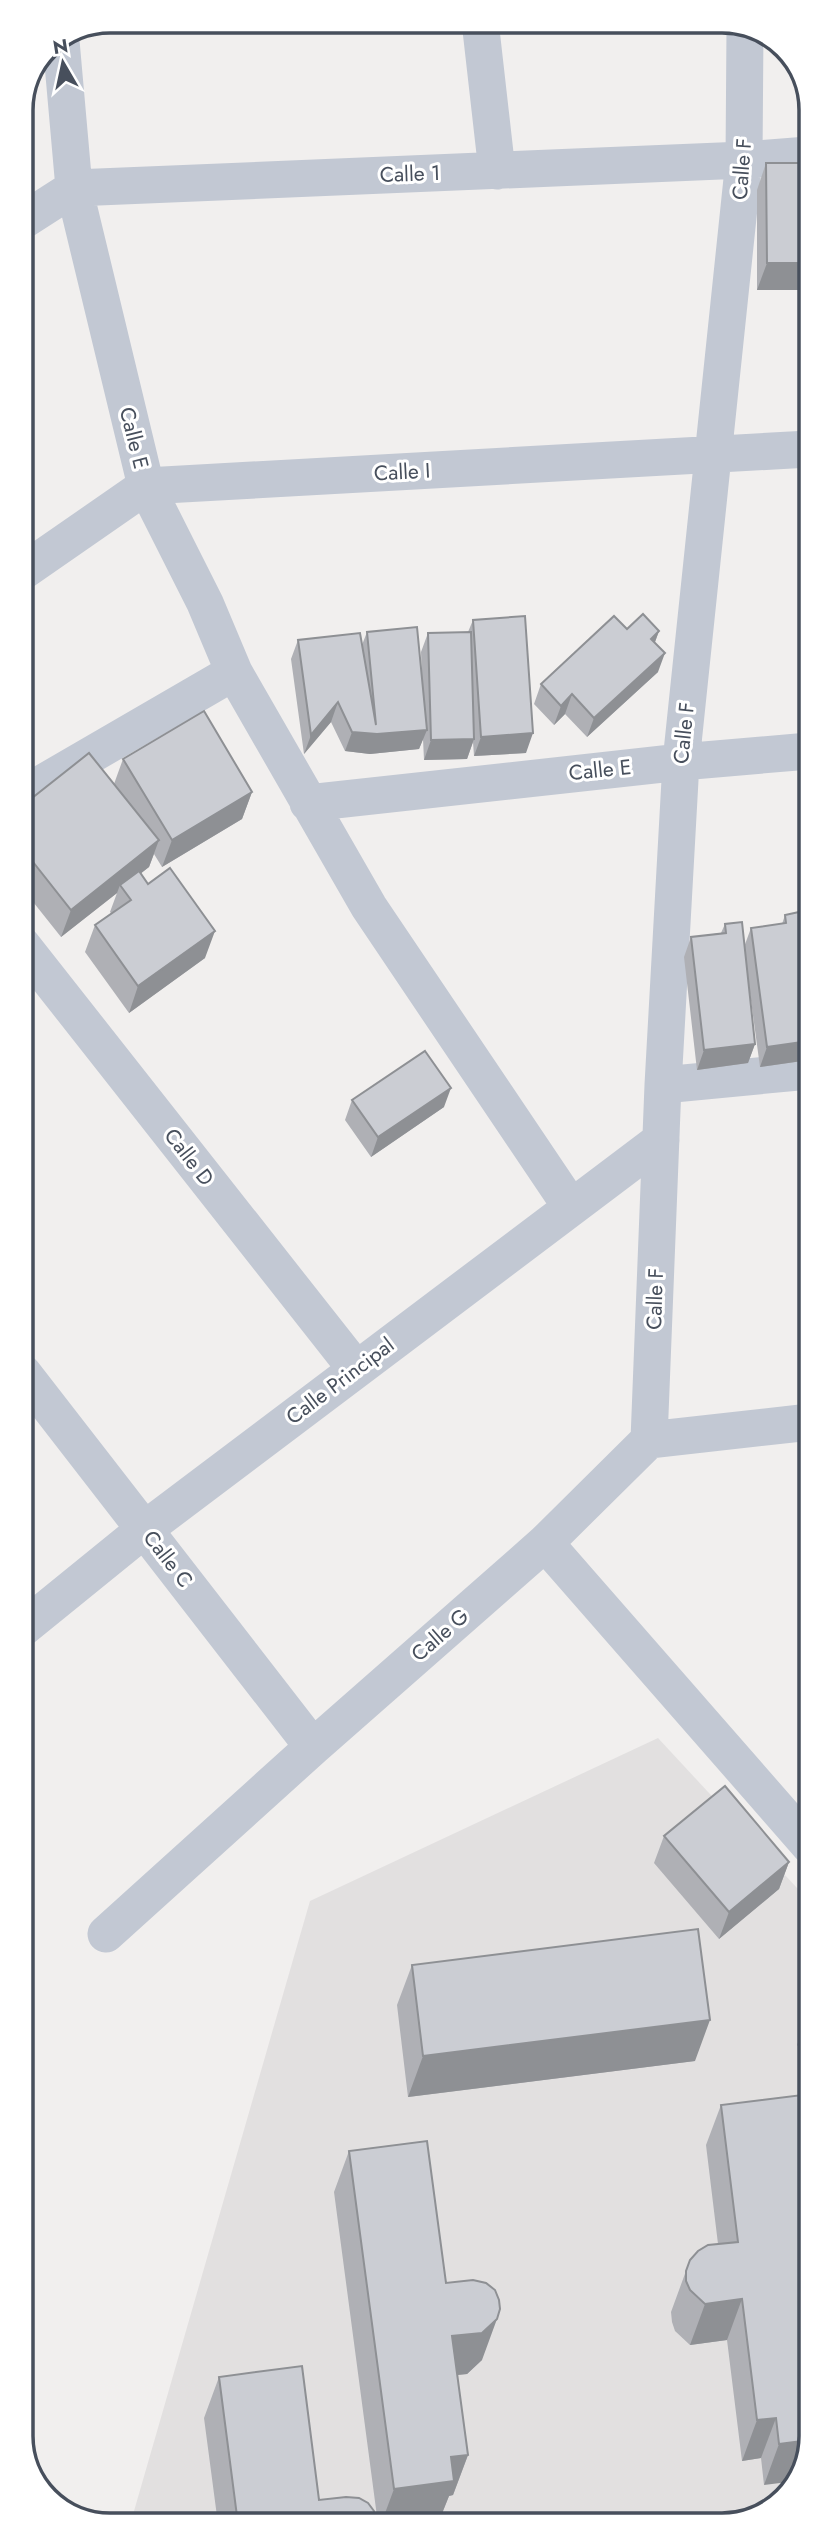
<svg xmlns="http://www.w3.org/2000/svg" width="832" height="2546" viewBox="0 0 832 2546" font-family="Jost,sans-serif">
<style>
.education{fill:#e2e0e0}
.lines{fill:none;stroke-linecap:round;stroke-linejoin:round}
.minor{stroke:#c2c8d3;stroke-width:37}
.wall{fill:#afb0b5}
.shaded-wall{fill:#8e9094}
.building{fill:#cbcdd3;stroke:#8e9094;stroke-width:2}
.labels{text-anchor:middle;stroke-width:6;stroke-linejoin:round;paint-order:stroke}
.street-label{font-size:21px;fill:#474f5c;stroke:#fff}
.rim{fill:none;stroke:#474f5c;stroke-width:3.5}
</style>
<rect width="100%" height="100%" fill="#f1efee"/>
<!-- education -->
<path class="education" d="M 658,1738 L 810,1902 L 811,2437 L 792,2491 L 745,2522 L 130,2525 L 310,1901 Z"/>
<g class="lines">
<!-- minor -->
<path class="minor" d="M 480,21 L 497,171
M 61,41 L 74,188 L 146,486 L 205,603 L 234,672 L 369,907 L 571,1207
M 21,222 L 74,188 L 744,160 L 808,155
M 22,572 L 146,486 L 809,449
M 22,795 L 234,672
M 308,803 L 681,762 L 809,751
M 22,945 L 356,1369
M 663,1085 L 809,1071
M 23,1373 L 313,1747
M 649,1440 L 663,1085 L 681,762 L 744,160 L 745,28
M 545,1543 L 810,1846
M 23,1628 L 145,1529 L 661,1140
M 106,1934 L 313,1747 L 545,1543 L 649,1440 L 810,1422"/>
</g>
<!-- wall -->
<path class="wall" d="M 805,154 L 808,154 L 808,290 L 757,290 L 757,190 L 766,163 L 802,163 Z
M 473,620 L 526,753 L 474,756 L 473,742 L 467,759 L 424,760 L 423,739 L 419,749 L 370,754 L 345,751 L 331,722 L 304,754 L 291,659 L 298,640 L 362,645 L 367,632 L 422,679 L 421,652 L 428,633 L 468,632 Z
M 627,629 L 659,631 L 655,642 L 658,672 L 587,737 L 565,714 L 554,725 L 534,704 L 541,684 Z
M 123,759 L 252,792 L 242,819 L 162,867 L 154,854 L 149,867 L 140,874 L 205,958 L 129,1013 L 85,952 L 95,925 L 111,913 L 110,912 L 117,893 L 61,937 L 22,888 L 22,806 L 114,784 Z
M 785,915 L 807,970 L 809,964 L 809,1060 L 760,1067 L 747,971 L 755,1044 L 748,1063 L 697,1070 L 684,957 L 691,937 L 721,933 L 725,924 L 744,947 L 751,928 L 782,924 Z
M 352,1100 L 444,1107 L 371,1157 L 345,1120 Z
M 664,1836 L 789,1862 L 779,1889 L 719,1939 L 654,1863 Z
M 412,1965 L 695,2061 L 408,2097 L 397,2005 Z
M 810,2015 L 811,2060 L 797,2045 L 807,2018 Z
M 721,2105 L 811,2437 L 764,2485 L 761,2458 L 742,2461 L 727,2340 L 690,2345 L 675,2331 L 672,2322 L 671,2312 L 690,2260 L 718,2244 L 706,2145 Z
M 349,2151 L 446,2283 L 482,2360 L 467,2374 L 457,2375 L 468,2455 L 453,2495 L 449,2496 L 439,2521 L 424,2523 L 378,2524 L 334,2192 Z
M 219,2377 L 319,2500 L 375,2524 L 218,2524 L 204,2418 Z"/>
<!-- shaded-wall -->
<path class="shaded-wall" d="M 767,263 L 808,263 L 808,290 L 757,290 Z
M 659,631 L 652,650 L 651,639 Z
M 665,653 L 658,672 L 587,737 L 594,718 Z
M 572,694 L 565,714 L 554,725 L 561,706 Z
M 338,702 L 331,722 L 304,754 L 311,735 Z
M 427,730 L 419,749 L 370,754 L 345,751 L 352,732 Z
M 533,733 L 526,753 L 474,756 L 481,737 Z
M 474,739 L 467,759 L 424,760 L 431,740 Z
M 252,792 L 242,819 L 162,867 L 172,840 Z
M 159,840 L 149,867 L 122,888 L 120,885 L 117,893 L 61,937 L 71,910 Z
M 215,931 L 205,958 L 129,1013 L 138,986 Z
M 809,1041 L 809,1060 L 760,1067 L 767,1047 Z
M 755,1044 L 748,1063 L 697,1070 L 704,1050 Z
M 451,1088 L 444,1107 L 371,1157 L 378,1137 Z
M 789,1862 L 779,1889 L 719,1939 L 729,1912 Z
M 710,2020 L 695,2061 L 408,2097 L 423,2056 Z
M 742,2299 L 727,2340 L 690,2345 L 705,2304 Z
M 497,2319 L 482,2360 L 467,2374 L 437,2377 L 452,2336 Z
M 776,2418 L 761,2458 L 742,2461 L 757,2420 Z
M 810,2440 L 796,2481 L 764,2485 L 779,2444 Z
M 468,2455 L 453,2495 L 449,2496 L 439,2521 L 424,2523 L 381,2524 L 394,2489 L 451,2457 Z"/>
<!-- building -->
<path class="building" d="M 805,154 L 808,154 L 808,263 L 767,263 L 766,163 L 805,163 Z
M 643,614 L 659,631 L 651,639 L 665,653 L 594,718 L 572,694 L 561,706 L 541,684 L 614,616 L 627,629 Z
M 525,616 L 533,733 L 481,737 L 473,620 Z
M 417,627 L 427,730 L 377,734 L 352,732 L 338,702 L 311,735 L 298,640 L 360,633 L 376,725 L 367,632 Z
M 471,632 L 474,739 L 431,740 L 428,633 Z
M 204,711 L 252,792 L 172,840 L 123,759 Z
M 89,753 L 159,840 L 71,910 L 22,848 L 22,806 Z
M 170,868 L 215,931 L 138,986 L 95,925 L 131,900 L 120,885 L 139,871 L 148,884 Z
M 799,912 L 809,986 L 809,1041 L 767,1047 L 751,928 L 786,923 L 785,915 Z
M 742,922 L 755,1044 L 704,1050 L 691,937 L 726,933 L 725,924 Z
M 425,1051 L 451,1088 L 378,1137 L 352,1100 Z
M 725,1786 L 789,1862 L 729,1912 L 664,1836 Z
M 698,1929 L 710,2020 L 423,2056 L 412,1965 Z
M 802,2095 L 811,2163 L 811,2437 L 810,2440 L 779,2444 L 776,2418 L 757,2420 L 742,2299 L 705,2304 L 690,2290 L 686,2281 L 686,2271 L 690,2260 L 698,2251 L 708,2245 L 738,2242 L 721,2105 Z
M 427,2141 L 446,2283 L 473,2280 L 486,2283 L 495,2290 L 499,2300 L 500,2309 L 497,2319 L 482,2333 L 452,2336 L 468,2455 L 451,2457 L 454,2481 L 394,2489 L 349,2151 Z
M 302,2366 L 319,2500 L 346,2497 L 359,2498 L 368,2503 L 374,2511 L 375,2524 L 238,2524 L 219,2377 Z"/>
<g class="labels">
<!-- street labels -->
<g class="street-label">
<text transform="translate(742 169) rotate(-86)" y="7">Calle F</text>
<text transform="translate(410 174) rotate(-2)" y="7">Calle 1</text>
<text transform="translate(134 438) rotate(76)" y="7">Calle E</text>
<text transform="translate(402 472) rotate(-3)" y="7">Calle I</text>
<text transform="translate(684 733) rotate(-84)" y="7">Calle F</text>
<text transform="translate(600 770) rotate(-6)" y="7">Calle E</text>
<text transform="translate(189 1157) rotate(52)" y="7">Calle D</text>
<text transform="translate(655 1299) rotate(-88)" y="7">Calle F</text>
<text transform="translate(340 1381) rotate(-37)" y="7">Calle Principal</text>
<text transform="translate(168 1559) rotate(52)" y="7">Calle C</text>
<text transform="translate(440 1635) rotate(-41)" y="7">Calle G</text>
</g>
</g>
<!-- crop -->
<path d="M0 0H832V2546H0ZM110 33H722A77 77 0 0 1 799 110V2436A77 77 0 0 1 722 2513H110A77 77 0 0 1 33 2436V110A77 77 0 0 1 110 33Z" fill="#fff" fill-rule="evenodd"/>
<path class="rim" d="M110 33H722A77 77 0 0 1 799 110V2436A77 77 0 0 1 722 2513H110A77 77 0 0 1 33 2436V110A77 77 0 0 1 110 33Z"/>
<!-- north arrow -->
<g transform="translate(63 63) rotate(351)" stroke="#ffffff" stroke-width="5" paint-order="stroke">
<path d="M0-5L12 26L0 18L-12 26Z" fill="#474f5c"/>
<text y="-10" font-size="19" font-weight="bold" text-anchor="middle" fill="#474f5c">N</text>
</g>
</svg>
